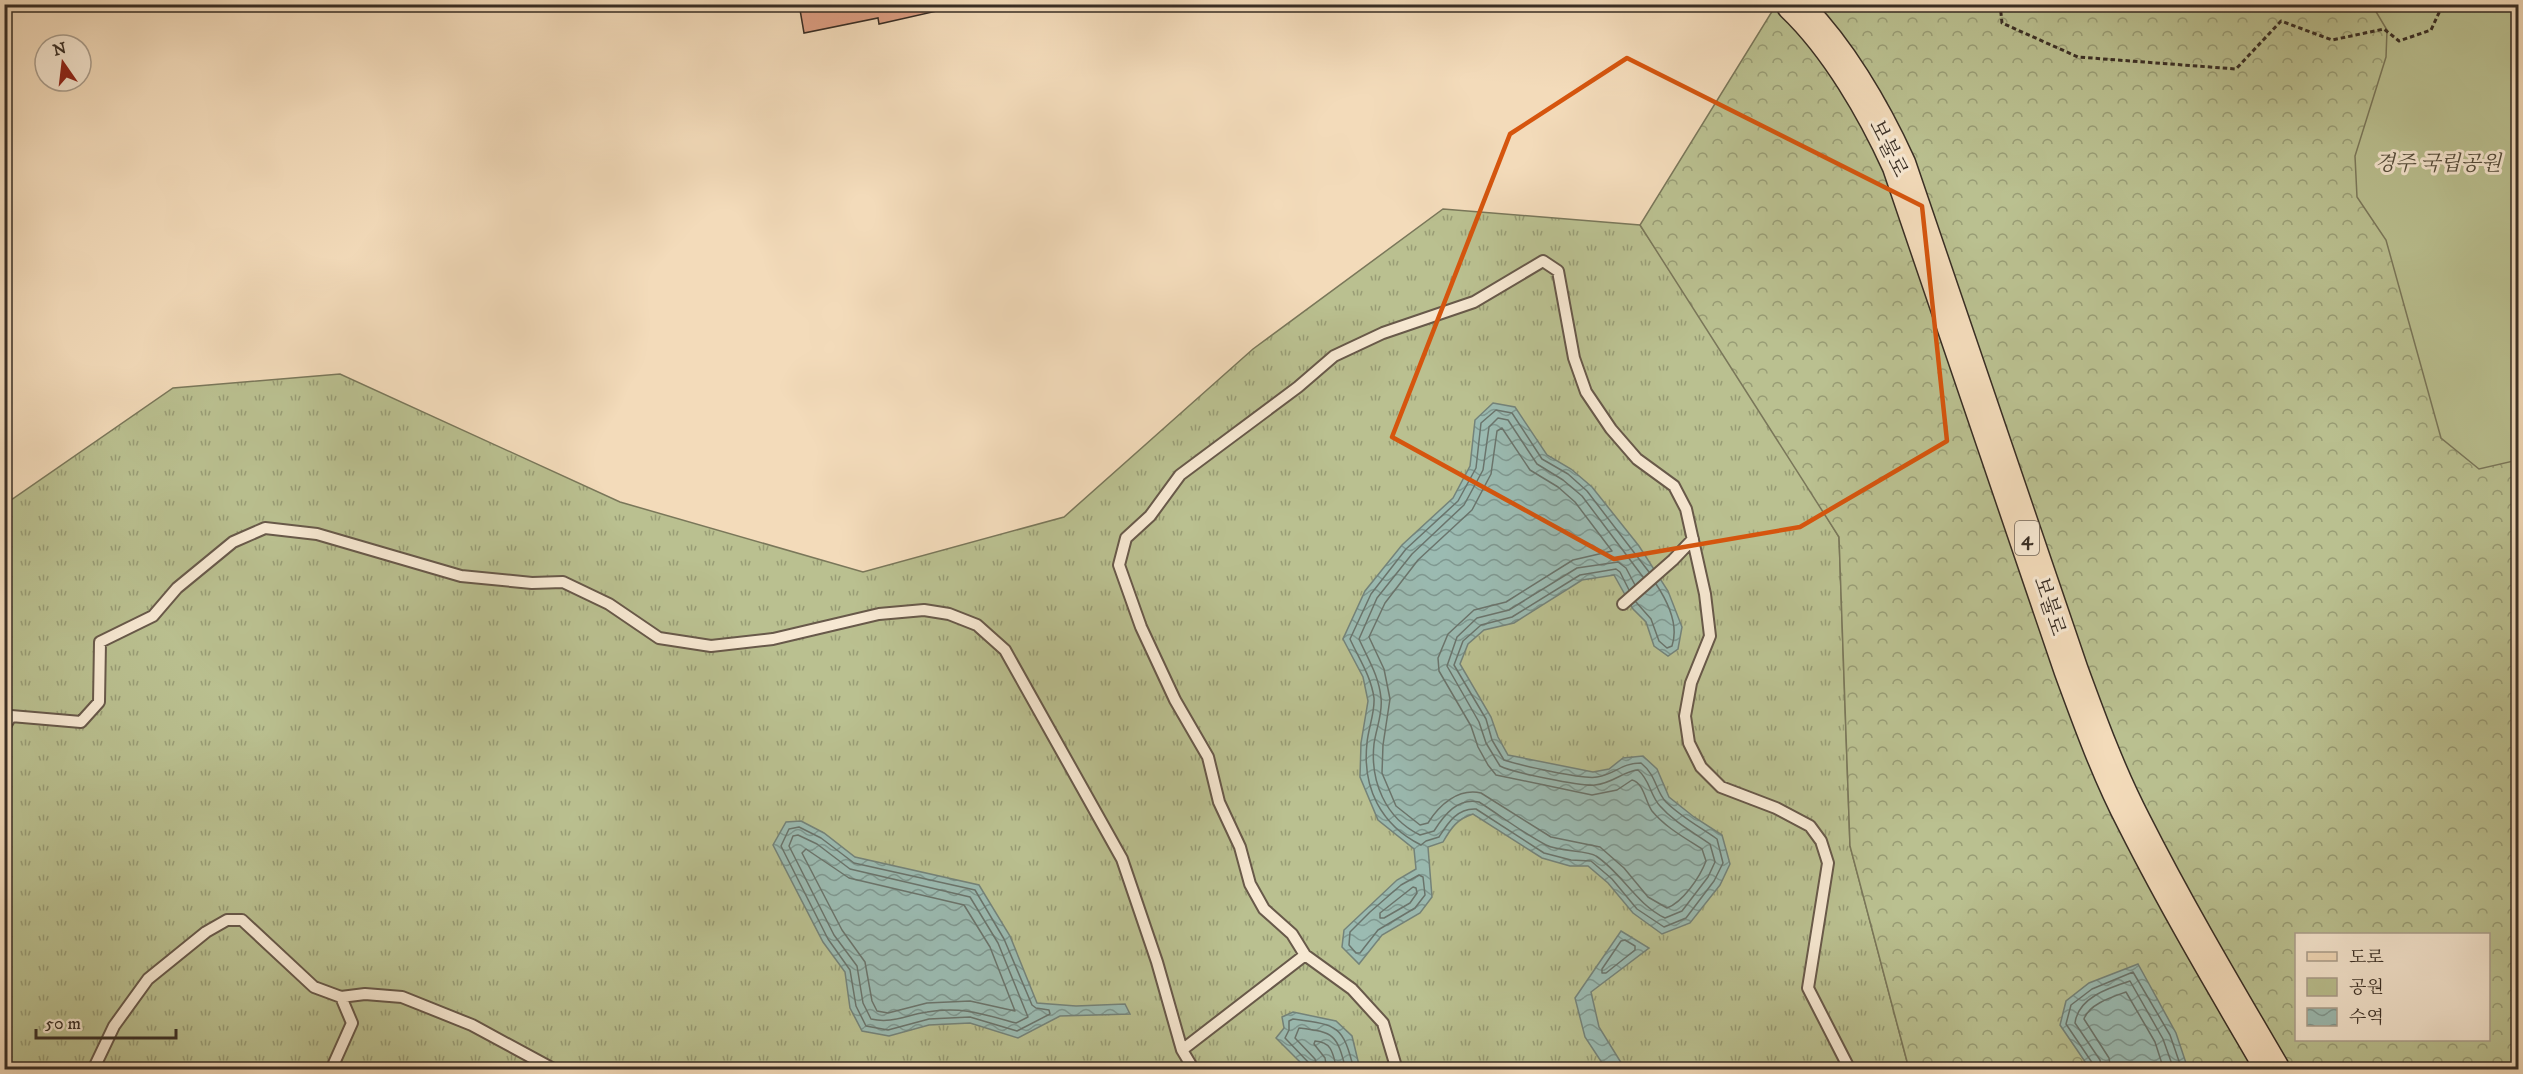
<svg xmlns="http://www.w3.org/2000/svg" width="2523" height="1074" viewBox="0 0 2523 1074" font-family="'IM FELL DW Pica','Noto Serif KR',serif">
<style>
.grass{fill:url(#grass-tufts);stroke:#7a775a;stroke-width:1.5}
.forest{fill:url(#forest-crowns);stroke:#7a775a;stroke-width:1.5;fill-rule:evenodd}
.green{fill:#bac090;stroke:#7a775a;stroke-width:1.5}
.water{fill:url(#water-waves);stroke:#74837a;stroke-width:1.5}
.lines{fill:none;stroke-linecap:round;stroke-linejoin:round}
.shore{stroke:#6a746c;stroke-width:1.5}
.building{fill:#db9d81;stroke:#392e25;stroke-width:1.5}
.service-casing{stroke:#68594a;stroke-width:14}
.primary-casing{stroke:#392e25;stroke-width:36}
.path{stroke:#392e25;stroke-width:3;stroke-dasharray:4.5 3;stroke-linecap:butt}
.service{stroke:#f7e8d2;stroke-width:10}
.primary{stroke:#f3dbba;stroke-width:33}
.marked{fill:none;stroke:#d6550e;stroke-width:4.5;stroke-linejoin:round}
.labels{text-anchor:middle;stroke-width:6;stroke-linejoin:round;paint-order:stroke}
.shield{fill:#f7e8d2;stroke:#726659;stroke-width:1.5}
.shield-label{font-size:20px;font-weight:bold;fill:#392e25}
.street-label{font-size:21px;fill:#392e25;stroke:#f7e8d2}
.park-label{font-size:21px;font-style:italic;fill:#534b3a;stroke:#f7e8d2}
</style>
<defs>
<pattern id="grass-tufts" width="24" height="20" patternUnits="userSpaceOnUse" patternTransform="scale(1.5)"><rect width="24" height="20" fill="#bac090"/><path d="M3 7l-1-3M5 7V3M7 7l1-3M15 17l-1-3M17 17v-4M19 17l1-3" fill="none" stroke="#989c75"/></pattern>
<pattern id="forest-crowns" width="20" height="18" patternUnits="userSpaceOnUse" patternTransform="scale(1.5)"><rect width="20" height="18" fill="#bac090"/><path d="M2 6a3 3 0 1 1 6 0M12 15a3 3 0 1 1 6 0" fill="none" stroke="#989c75"/></pattern>
<pattern id="water-waves" width="16" height="10" patternUnits="userSpaceOnUse" patternTransform="scale(1.5)"><rect width="16" height="10" fill="#9bbbb2"/><path d="M0 5q4-4 8 0t8 0" fill="none" stroke="#7f9891"/></pattern>
</defs>
<rect width="100%" height="100%" fill="#f3dbba"/>
<filter id="stains"><feTurbulence type="fractalNoise" baseFrequency=".00333" numOctaves="4"/><feColorMatrix values="0 0 0 0 .2 0 0 0 0 .09 0 0 0 0 .02 0 0 0 .5 -.17"/></filter>
<radialGradient id="worn" r=".72"><stop offset=".6" stop-color="#630" stop-opacity="0"/><stop offset="1" stop-color="#630" stop-opacity=".3"/></radialGradient>
<!-- grass -->
<path class="grass" d="M 1443,209 L 1640,225 L 1737,371 L 1839,537 L 1850,846 L 1909,1069 L 5,1069 L 4,505 L 173,388 L 340,374 L 620,502 L 863,572 L 1064,517 L 1253,349 Z"/>
<!-- forest -->
<path class="forest" d="M 1776,5 L 2518,5 L 2518,1069 L 1909,1069 L 1850,846 L 1839,537 L 1640,225 ZM 2296,934 L 2488,934 L 2488,1040 L 2296,1040 Z"/>
<!-- green -->
<path class="green" d="M 2372,5 L 2518,5 L 2518,460 L 2479,469 L 2441,438 L 2386,240 L 2357,197 L 2355,156 L 2386,57 L 2387,30 Z"/>
<!-- water -->
<path class="water" d="M 1493,403 L 1515,407 L 1547,455 L 1571,469 L 1592,487 L 1639,546 L 1668,591 L 1682,627 L 1678,649 L 1668,656 L 1654,646 L 1646,622 L 1633,609 L 1614,575 L 1582,580 L 1514,623 L 1484,630 L 1468,644 L 1460,664 L 1491,717 L 1498,737 L 1508,755 L 1593,772 L 1609,769 L 1623,758 L 1643,756 L 1657,769 L 1669,797 L 1694,817 L 1722,835 L 1730,864 L 1720,885 L 1690,923 L 1662,934 L 1633,913 L 1608,883 L 1588,866 L 1570,866 L 1542,858 L 1473,814 C 1457,819 1451,828 1443,842 L 1428,847 L 1432,897 L 1420,913 L 1382,935 L 1359,964 L 1342,947 L 1344,930 L 1397,880 L 1416,869 L 1414,849 L 1378,820 L 1360,777 L 1361,743 L 1368,701 L 1363,677 L 1343,639 L 1365,591 L 1402,545 L 1453,498 L 1470,466 L 1475,420 Z
M 801,821 L 824,833 L 855,857 L 979,885 L 1010,936 L 1037,1003 L 1076,1006 L 1125,1004 L 1130,1014 L 1060,1016 L 1018,1038 L 970,1023 L 929,1025 L 889,1036 L 862,1031 L 850,1008 L 845,972 L 823,942 L 773,845 L 786,822 Z
M 1621,931 L 1649,948 L 1591,992 L 1599,1027 L 1625,1069 L 1606,1069 L 1585,1037 L 1575,998 Z
M 2138,964 L 2176,1033 L 2188,1069 L 2090,1069 L 2060,1025 L 2066,1001 L 2089,983 Z
M 1293,1012 L 1336,1021 L 1352,1036 L 1360,1069 L 1307,1069 L 1276,1038 L 1284,1028 L 1282,1017 Z"/>
<g class="lines">
<!-- shore -->
<path class="shore" d="M 1502,428 L 1530,470 L 1558,487 L 1575,502 L 1612,551 L 1573,560 L 1506,602 L 1474,610 L 1448,634 L 1438,658 L 1439,671 L 1471,726 L 1478,747 L 1488,765 L 1496,775 L 1592,795 L 1617,790 L 1632,780 C 1644,783 1645,801 1652,811 C 1665,827 1685,838 1702,849 L 1706,861 C 1700,877 1683,902 1667,908 L 1648,897 L 1624,868 L 1600,847 L 1551,837 L 1481,793 C 1458,788 1439,805 1428,823 L 1420,825 L 1396,806 L 1382,773 L 1383,745 L 1390,699 L 1384,669 L 1369,637 L 1385,603 L 1418,560 L 1472,510 L 1491,474 L 1497,431 Z
M 1635,585 L 1626,568 L 1618,562 L 1577,568 L 1509,610 L 1477,618 L 1457,637 L 1447,666 L 1479,722 L 1486,743 L 1500,766 C 1511,772 1583,787 1595,785 C 1614,783 1623,771 1638,770 C 1650,780 1650,795 1660,806 C 1674,822 1693,832 1710,844 L 1715,862 L 1708,877 L 1682,911 L 1665,918 C 1636,904 1622,873 1596,856 C 1588,850 1560,852 1546,845 C 1523,833 1501,816 1479,802 C 1458,797 1444,815 1434,831 L 1420,835 C 1385,818 1370,781 1374,744 C 1376,729 1383,713 1381,698 C 1379,676 1368,659 1359,639 L 1377,598 L 1412,554 L 1464,505 L 1483,470 L 1489,427 L 1498,418 L 1508,420 L 1537,464 L 1563,480 L 1582,496 L 1643,577
M 1629,590 L 1620,572 L 1616,569 L 1580,575 L 1512,617 L 1481,625 L 1463,641 L 1454,665 L 1486,719 L 1492,740 L 1504,760 C 1519,765 1584,780 1597,777 C 1616,774 1621,763 1641,763 C 1657,776 1655,790 1666,802 C 1681,817 1700,827 1717,839 L 1723,863 L 1714,881 L 1686,918 L 1664,927 L 1637,909 L 1612,879 L 1591,861 L 1571,860 L 1544,853 L 1476,809 C 1457,808 1448,823 1439,837 L 1426,841 L 1421,845 C 1381,825 1362,788 1367,743 C 1368,729 1375,713 1374,698 C 1371,676 1359,659 1350,639 L 1371,594 L 1406,549 L 1458,501 L 1476,468 L 1481,423 L 1496,410 L 1512,413 L 1542,459 L 1568,474 L 1587,491 L 1649,572
M 1636,602 L 1651,619 L 1659,641 L 1667,648 L 1672,646 C 1679,625 1668,602 1656,584
M 799,827 L 821,838 L 854,863 L 975,890 L 1004,939 L 1032,1005 L 1036,1008 L 1049,1010 L 1050,1014 L 1017,1031 L 970,1017 L 929,1019 L 888,1030 L 866,1026 L 856,1006 L 850,970 L 828,939 L 781,846 L 789,829 Z
M 798,835 L 817,844 L 850,869 L 970,897 L 998,943 L 1028,1017 L 1016,1023 C 983,1014 961,1006 927,1012 C 906,1015 892,1024 871,1019 L 863,1003 L 857,966 L 834,935 L 789,846 L 793,836 Z
M 806,849 L 849,878 L 964,905 L 990,947 L 1015,1011 L 970,1001 L 927,1003 L 888,1013 L 877,1011 L 872,1001 L 865,962 L 842,930 L 802,853 Z
M 1419,875 L 1423,877 L 1425,895 L 1415,908 L 1378,930 L 1360,953 L 1356,953 L 1349,945 L 1350,932 L 1370,912 L 1401,885 Z
M 1413,887 L 1416,888 L 1417,893 L 1410,903 L 1384,918 L 1380,918 L 1380,913 Z
M 1625,940 L 1635,946 L 1635,950 L 1606,973 L 1602,973 L 1602,969 L 1621,941 Z
M 1310,1070 L 1309,1063 L 1285,1038 L 1289,1030 L 1289,1021 L 1293,1019 C 1338,1025 1343,1025 1354,1070
M 1318,1070 L 1315,1059 L 1295,1038 L 1299,1028 C 1335,1032 1337,1035 1346,1070
M 1327,1070 L 1325,1058 L 1314,1044 L 1315,1041 C 1333,1042 1333,1055 1337,1070
M 2094,1070 L 2093,1064 L 2066,1024 L 2071,1005 L 2092,989 L 2133,972 L 2170,1035 L 2182,1070
M 2102,1070 L 2100,1060 L 2075,1023 C 2078,998 2108,988 2130,981 L 2163,1039 L 2174,1070
M 2111,1070 L 2109,1058 L 2084,1019 C 2089,1004 2112,997 2126,992 L 2155,1042 L 2164,1070"/>
</g>
<!-- building -->
<path class="building" d="M 799,4 L 937,4 L 937,11 L 879,24 L 878,18 L 804,33 Z"/>
<g class="lines">
<defs>
<path id="service" d="M 1623,604 L 1673,560 L 1693,539
M 4,728 L 11,716 L 81,722 L 99,702 L 100,642 L 153,616 L 177,588 L 233,542 L 265,528 L 317,534 L 461,576 L 532,583 L 563,582 L 609,604 L 659,638 L 711,646 L 773,639 L 879,614 L 924,610 L 949,614 L 977,625 L 1005,650 L 1122,859 L 1157,962 L 1182,1050 L 1194,1070
M 1305,955 L 1292,934 L 1264,909 L 1250,884 L 1240,847 L 1219,802 L 1208,757 L 1175,700 L 1141,627 L 1119,565 L 1126,538 L 1150,516 L 1180,475 L 1298,387 L 1334,356 L 1383,333 L 1474,302 L 1543,261 L 1558,271 L 1574,358 L 1586,392 L 1611,429 L 1637,459 L 1674,486 L 1686,509 L 1705,594 L 1710,636 L 1691,683 L 1685,716 L 1689,743 L 1701,767 L 1721,787 L 1776,808 L 1810,826 L 1821,841 L 1828,863 L 1808,988 L 1850,1070
M 1182,1050 L 1305,955 L 1352,989 L 1383,1023 L 1397,1070
M 93,1070 L 114,1026 L 148,979 L 206,932 L 227,920 L 242,920 L 314,987 L 341,997
M 331,1070 L 352,1023 L 341,997 L 365,994 L 402,997 L 472,1025 L 555,1070"/>
<path id="primary" d="M 1793,4 C 1837,46 1874,110 1899,165 L 2071,670 C 2090,722 2109,774 2134,822 C 2177,907 2225,988 2273,1070"/>
</defs>
<!-- service casing -->
<use href="#service" class="service-casing"/>
<!-- primary casing -->
<use href="#primary" class="primary-casing"/>
<!-- path -->
<path class="path" d="M 2000,4 L 2002,23 L 2078,57 L 2236,69 L 2281,21 L 2332,40 L 2384,29 L 2399,41 L 2431,30 L 2443,4"/>
<!-- service -->
<use href="#service" class="service"/>
<!-- primary -->
<use href="#primary" class="primary"/>
</g>
<!-- marked area -->
<path class="marked" d="M 1627,58 L 1922,206 L 1947,441 L 1800,527 L 1614,559 L 1392,437 L 1510,134 Z"/>
<g class="labels">
<!-- shield labels -->
<rect class="shield" x="2015" y="521" width="24" height="34" rx="4.5"/>
<g class="shield-label">
<text x="2027" y="545">4</text>
</g>
<!-- street labels -->
<g class="street-label">
<text transform="translate(1889 148) rotate(64)" y="7">보불로</text>
<text transform="translate(2050 606) rotate(72)" y="7">보불로</text>
</g>
<!-- park labels -->
<g class="park-label">
<text x="2438" y="170">경주 국립공원</text>
</g>
</g>
<!-- margin -->
<rect width="2523" height="1074" fill="none" stroke="#f3dbba" stroke-width="24"/>
<rect x="6" y="6" width="2511" height="1062" fill="none" stroke="#392e25" stroke-width="3"/>
<rect x="12" y="12" width="2499" height="1050" fill="none" stroke="#392e25" stroke-width="1.5"/>
<!-- legend -->
<rect x="2295" y="933" width="195" height="108" fill="#f7e8d2" stroke="#ab9e8d" stroke-width="1.5"/>
<rect x="2307" y="952" width="30" height="9" fill="#f3dbba" stroke="#ab9e8d" stroke-width="1.5"/>
<text x="2349" y="963" font-size="18" fill="#392e25">도로</text>
<rect x="2307" y="978" width="30" height="18" fill="#bac090" stroke="#ab9e8d" stroke-width="1.5"/>
<text x="2349" y="993" font-size="18" fill="#392e25">공원</text>
<rect x="2307" y="1008" width="30" height="18" fill="url(#water-waves)" stroke="#ab9e8d" stroke-width="1.5"/>
<text x="2349" y="1023" font-size="18" fill="#392e25">수역</text>
<!-- north arrow -->
<g transform="translate(63 63) rotate(346)"><circle r="28" fill="#f7e8d2" stroke="#ab9e8d" stroke-width="1.5"/>
<path d="M0-4.5L10 22L0 15L-10 22Z" fill="#8f2418"/>
<text y="-9" font-size="16" font-weight="bold" text-anchor="middle" fill="#392e25">N</text>
</g>
<!-- scale -->
<path d="M36 1029v9h140v-9" fill="none" stroke="#392e25" stroke-width="3"/>
<text x="45" y="1029" font-size="18" fill="#392e25" stroke="#f7e8d2" stroke-width="4.5" paint-order="stroke">50 m</text>
<rect width="100%" height="100%" filter="url(#stains)"/>
<rect width="100%" height="100%" fill="url(#worn)"/>
</svg>
